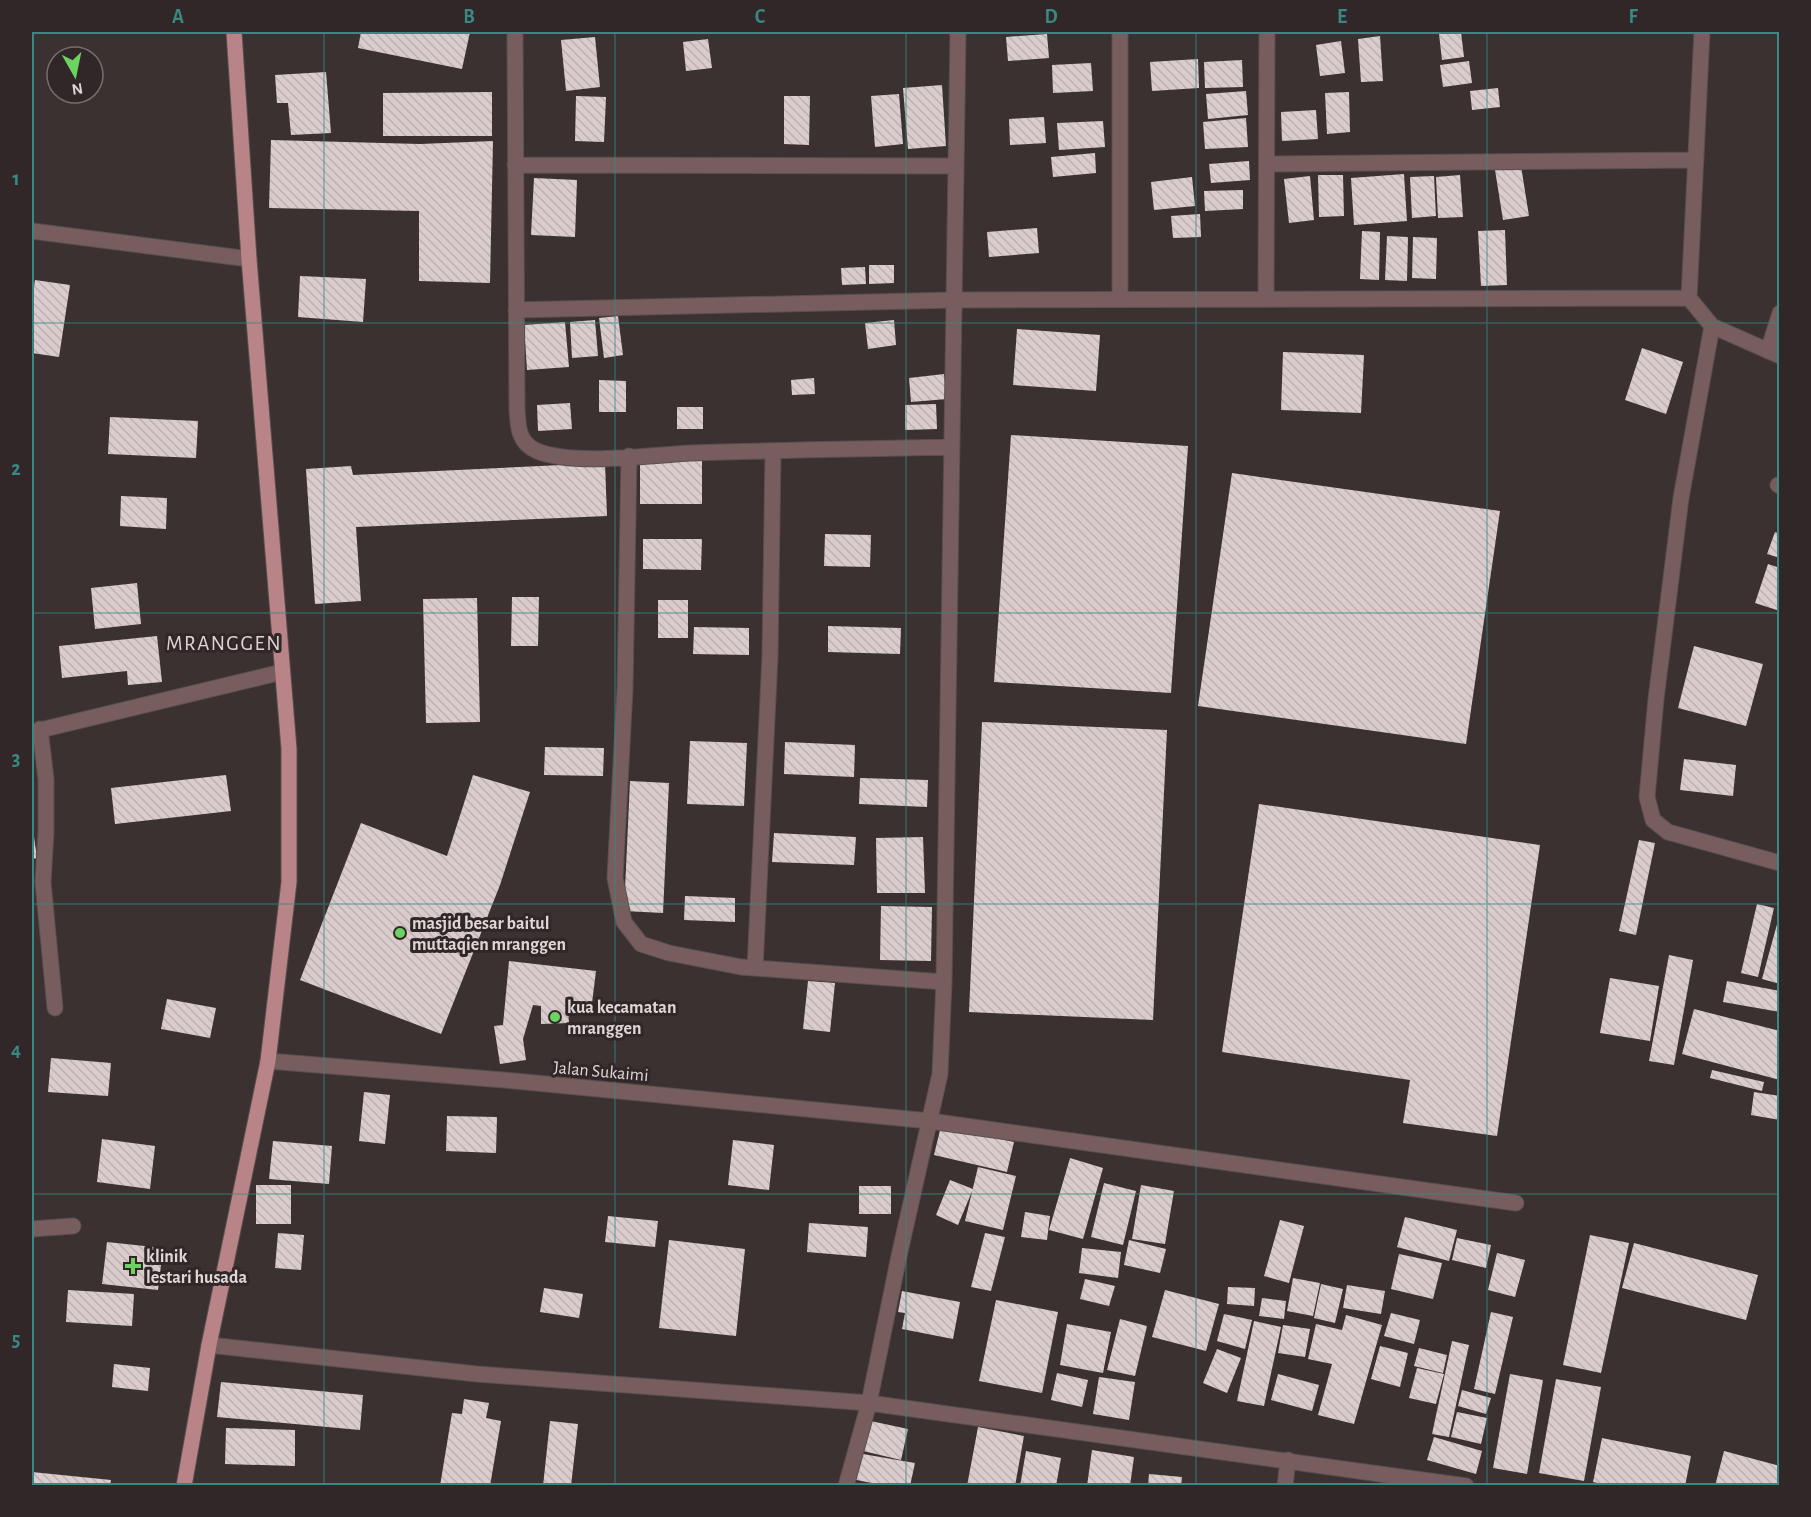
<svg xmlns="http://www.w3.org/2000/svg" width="1811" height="1517" viewBox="0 0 1811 1517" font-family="'Alegreya Sans',sans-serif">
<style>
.building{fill:url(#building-back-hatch)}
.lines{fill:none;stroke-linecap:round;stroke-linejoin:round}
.minor-casing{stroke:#594f4f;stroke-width:17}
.major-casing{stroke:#594f4f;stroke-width:17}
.minor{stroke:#785d5e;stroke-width:15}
.major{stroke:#b98487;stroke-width:15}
.grid{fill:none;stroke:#388983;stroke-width:1.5;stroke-opacity:0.55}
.poi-dot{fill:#6cd362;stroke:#322728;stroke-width:2}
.labels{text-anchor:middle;stroke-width:6;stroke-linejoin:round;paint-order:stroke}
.poi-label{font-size:18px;font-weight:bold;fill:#ded6d7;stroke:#322728;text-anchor:start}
.street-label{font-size:18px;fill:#ded6d7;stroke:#322728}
.quarter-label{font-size:21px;letter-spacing:1.5px;fill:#e1d3d3;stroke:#322728}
.neatline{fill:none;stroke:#388983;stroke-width:2}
.grid-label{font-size:20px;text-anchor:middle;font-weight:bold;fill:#388983}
</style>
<defs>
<pattern id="building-back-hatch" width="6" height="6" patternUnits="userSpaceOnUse" patternTransform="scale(1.5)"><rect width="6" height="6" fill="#dacccc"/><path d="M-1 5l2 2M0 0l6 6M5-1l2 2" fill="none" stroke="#bcb0b0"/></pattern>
</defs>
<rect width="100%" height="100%" fill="#3c3131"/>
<!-- building -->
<path class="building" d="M 361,32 L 470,32 L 462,69 L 358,48 Z
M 1461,32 L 1464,57 L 1442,60 L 1439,34 Z
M 1047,34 L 1049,58 L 1008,61 L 1006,37 Z
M 1380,36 L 1383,81 L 1361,82 L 1358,39 Z
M 595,37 L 600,87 L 566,91 L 561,40 Z
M 708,39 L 712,68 L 686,71 L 683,42 Z
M 1341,41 L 1345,73 L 1320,76 L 1316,45 Z
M 1198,59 L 1199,88 L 1152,91 L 1150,62 Z
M 1242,60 L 1243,87 L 1205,88 L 1204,62 Z
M 1469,61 L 1472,83 L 1443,87 L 1440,65 Z
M 1091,63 L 1093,91 L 1053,93 L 1052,65 Z
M 326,72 L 331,133 L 291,135 L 288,103 L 277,103 L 275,75 Z
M 942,85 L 946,146 L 908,149 L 903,88 Z
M 1498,88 L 1500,107 L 1472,110 L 1470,91 Z
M 1246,91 L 1248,115 L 1208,119 L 1206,94 Z
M 492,92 L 492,136 L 383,136 L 383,93 Z
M 1349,92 L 1350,132 L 1327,134 L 1325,93 Z
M 899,94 L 903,144 L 875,147 L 871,96 Z
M 576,96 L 606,97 L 604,142 L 575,141 Z
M 784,96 L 810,96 L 809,145 L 784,144 Z
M 1316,110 L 1318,139 L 1282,141 L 1281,112 Z
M 1044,117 L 1046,143 L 1010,145 L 1009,119 Z
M 1246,118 L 1248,147 L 1205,149 L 1203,122 Z
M 1103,121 L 1105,147 L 1059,150 L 1057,123 Z
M 271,140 L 420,144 L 493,141 L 490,283 L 419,281 L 419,211 L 269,208 Z
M 1095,153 L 1096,173 L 1053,177 L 1051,157 Z
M 1249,161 L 1250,180 L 1211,183 L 1209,164 Z
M 1521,166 L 1529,216 L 1503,220 L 1495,170 Z
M 1404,174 L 1407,221 L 1354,225 L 1351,178 Z
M 1318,175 L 1343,175 L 1344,216 L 1319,217 Z
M 1460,175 L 1463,217 L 1438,218 L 1436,177 Z
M 1310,176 L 1314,220 L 1289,223 L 1284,179 Z
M 1434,176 L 1436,216 L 1412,218 L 1410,177 Z
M 1192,177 L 1195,206 L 1154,210 L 1151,182 Z
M 534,178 L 577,180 L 575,237 L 531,235 Z
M 1243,190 L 1243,209 L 1205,211 L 1204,191 Z
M 1200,214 L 1201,237 L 1173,238 L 1171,216 Z
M 1037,228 L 1039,253 L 989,257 L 987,232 Z
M 1505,230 L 1507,285 L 1481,286 L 1478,231 Z
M 1362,231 L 1380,232 L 1379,280 L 1360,279 Z
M 1387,236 L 1408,237 L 1407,281 L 1385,280 Z
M 1413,237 L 1437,238 L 1436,279 L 1412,278 Z
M 869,265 L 894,265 L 894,283 L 869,284 Z
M 865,267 L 866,284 L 842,285 L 841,268 Z
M 300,276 L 366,279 L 363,322 L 298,317 Z
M 35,280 L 70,285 L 59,357 L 32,353 L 32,302 Z
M 618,316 L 623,355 L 604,358 L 599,318 Z
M 595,320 L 598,356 L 572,358 L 570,322 Z
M 894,320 L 896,345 L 868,349 L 865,323 Z
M 565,322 L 569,367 L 527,370 L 524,325 Z
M 1017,329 L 1100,335 L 1096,391 L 1013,385 Z
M 1642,348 L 1683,362 L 1666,414 L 1625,400 Z
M 1283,352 L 1364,355 L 1361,413 L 1281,410 Z
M 944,374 L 947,399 L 911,402 L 909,378 Z
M 814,378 L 815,394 L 792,395 L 791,380 Z
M 599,380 L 626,381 L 626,412 L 599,412 Z
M 570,403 L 572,429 L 538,431 L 537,405 Z
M 936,404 L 937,429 L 905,430 L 905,405 Z
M 677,407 L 703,407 L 703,429 L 677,429 Z
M 110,417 L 198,421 L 196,458 L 108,454 Z
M 1011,435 L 1188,446 L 1171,693 L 994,682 Z
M 640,460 L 702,460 L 702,504 L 640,504 Z
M 605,463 L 607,516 L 356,527 L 361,601 L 315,604 L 306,469 L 351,466 L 353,475 Z
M 1232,473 L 1500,511 L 1466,744 L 1198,706 Z
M 121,496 L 167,498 L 166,529 L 120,526 Z
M 1775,532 L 1780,534 L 1780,558 L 1767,554 Z
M 825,534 L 871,535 L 870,567 L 824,566 Z
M 643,539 L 702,539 L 701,570 L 643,569 Z
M 1768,564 L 1780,568 L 1780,611 L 1755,603 Z
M 137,583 L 141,624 L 95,629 L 91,588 Z
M 512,597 L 539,597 L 538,646 L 511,646 Z
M 477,598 L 480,722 L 426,723 L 423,599 Z
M 658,600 L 688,600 L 688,638 L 658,638 Z
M 828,626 L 901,628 L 900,654 L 828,652 Z
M 694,627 L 749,628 L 749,655 L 693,654 Z
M 157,636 L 162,682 L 128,685 L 127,671 L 62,678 L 59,646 Z
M 1694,646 L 1763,664 L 1746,726 L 1678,708 Z
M 982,722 L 1167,730 L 1153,1020 L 969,1012 Z
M 690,741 L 747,743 L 744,806 L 687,804 Z
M 785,742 L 855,745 L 854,777 L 784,774 Z
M 545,747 L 604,748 L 603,776 L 544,775 Z
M 1684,759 L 1736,765 L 1733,796 L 1680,790 Z
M 226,775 L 231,811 L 115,824 L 111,788 Z
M 473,775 L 530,792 L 500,885 L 441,1034 L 300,980 L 361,823 L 447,856 Z
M 860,778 L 928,780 L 927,807 L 859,804 Z
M 630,781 L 669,783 L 663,913 L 624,911 Z
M 1259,804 L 1540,845 L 1497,1136 L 1403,1123 L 1410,1080 L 1222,1052 Z
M 32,823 L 37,858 L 32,859 Z
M 774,833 L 856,837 L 854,865 L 772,862 Z
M 923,837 L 925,893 L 877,893 L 876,838 Z
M 1639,840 L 1655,843 L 1636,935 L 1619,931 Z
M 685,896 L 735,898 L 735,922 L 684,920 Z
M 1757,904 L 1774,908 L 1758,977 L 1741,973 Z
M 881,906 L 932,907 L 931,961 L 880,960 Z
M 1779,917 L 1780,917 L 1780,984 L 1762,979 Z
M 1669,955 L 1693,960 L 1674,1065 L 1649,1061 Z
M 509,961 L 596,971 L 591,1011 L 568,1009 L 569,1023 L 541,1024 L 541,1006 L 533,1005 L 523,1039 L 526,1060 L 500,1064 L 494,1026 L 503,1025 Z
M 1610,978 L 1659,986 L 1650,1041 L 1600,1033 Z
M 808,981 L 835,983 L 830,1032 L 803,1029 Z
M 1727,981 L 1780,991 L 1780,1012 L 1723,1002 Z
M 167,999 L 216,1008 L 210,1038 L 161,1029 Z
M 1694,1009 L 1780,1031 L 1780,1080 L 1682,1054 Z
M 51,1058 L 111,1063 L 108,1096 L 48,1092 Z
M 1712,1070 L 1764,1082 L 1762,1091 L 1710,1078 Z
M 364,1092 L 390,1095 L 385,1144 L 359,1141 Z
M 1754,1092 L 1780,1096 L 1780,1120 L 1751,1115 Z
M 447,1116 L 497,1117 L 496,1153 L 446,1151 Z
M 941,1126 L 1014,1142 L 1007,1172 L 934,1155 Z
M 102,1139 L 155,1146 L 150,1189 L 97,1182 Z
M 733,1140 L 774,1145 L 769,1190 L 728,1185 Z
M 273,1141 L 332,1146 L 329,1184 L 269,1179 Z
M 1070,1158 L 1103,1168 L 1083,1239 L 1049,1230 Z
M 978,1167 L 1016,1176 L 1003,1230 L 965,1221 Z
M 950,1180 L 973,1189 L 958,1225 L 936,1215 Z
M 1104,1183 L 1136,1191 L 1123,1245 L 1091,1237 Z
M 256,1185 L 291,1185 L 291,1224 L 256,1224 Z
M 1141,1185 L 1174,1191 L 1165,1244 L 1132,1239 Z
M 859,1186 L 891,1186 L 891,1214 L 859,1214 Z
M 1025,1212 L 1050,1216 L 1047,1240 L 1021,1237 Z
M 608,1216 L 658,1221 L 655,1247 L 605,1242 Z
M 1405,1217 L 1457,1230 L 1449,1261 L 1397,1247 Z
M 1280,1220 L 1304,1226 L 1289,1283 L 1264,1276 Z
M 809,1223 L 868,1227 L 866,1257 L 807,1252 Z
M 278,1233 L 304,1235 L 301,1270 L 275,1268 Z
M 985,1233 L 1005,1237 L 991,1291 L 971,1287 Z
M 1590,1235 L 1629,1243 L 1601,1373 L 1563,1365 Z
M 1457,1238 L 1491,1245 L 1486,1268 L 1452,1260 Z
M 669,1240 L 745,1249 L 736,1336 L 659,1328 Z
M 1129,1240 L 1166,1249 L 1160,1273 L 1124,1265 Z
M 107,1242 L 163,1248 L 158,1290 L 102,1284 Z
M 1634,1243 L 1758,1275 L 1746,1320 L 1622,1288 Z
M 1082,1248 L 1121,1252 L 1118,1278 L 1079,1273 Z
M 1497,1253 L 1525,1260 L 1515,1297 L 1488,1290 Z
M 1399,1254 L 1442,1263 L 1433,1299 L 1391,1289 Z
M 1293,1278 L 1320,1283 L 1313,1316 L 1287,1311 Z
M 1085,1279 L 1115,1286 L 1109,1306 L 1080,1299 Z
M 1321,1284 L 1343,1289 L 1335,1323 L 1314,1318 Z
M 1347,1285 L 1385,1291 L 1381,1314 L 1343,1308 Z
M 1228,1287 L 1255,1288 L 1254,1306 L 1227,1304 Z
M 544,1288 L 583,1294 L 579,1318 L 540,1312 Z
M 68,1290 L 134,1294 L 132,1326 L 66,1322 Z
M 1165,1290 L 1219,1304 L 1206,1351 L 1152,1337 Z
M 902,1291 L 960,1302 L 953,1339 L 902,1329 L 905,1313 L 898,1312 Z
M 1262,1298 L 1286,1301 L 1284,1319 L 1259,1316 Z
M 996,1300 L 1058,1312 L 1042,1393 L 979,1381 Z
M 1491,1312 L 1513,1317 L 1495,1394 L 1474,1389 Z
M 1391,1313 L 1420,1320 L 1414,1344 L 1384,1336 Z
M 1224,1314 L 1252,1320 L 1245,1349 L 1217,1341 Z
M 1346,1315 L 1382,1325 L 1354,1424 L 1318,1415 L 1332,1364 L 1308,1359 L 1316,1324 L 1342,1330 Z
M 1120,1319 L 1147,1326 L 1135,1376 L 1107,1370 Z
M 1254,1321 L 1281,1327 L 1264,1406 L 1237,1401 Z
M 1067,1324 L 1111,1332 L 1103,1373 L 1060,1365 Z
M 1283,1325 L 1310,1329 L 1305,1357 L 1278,1353 Z
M 1452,1341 L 1469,1345 L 1449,1437 L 1432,1434 Z
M 1380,1346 L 1408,1353 L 1400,1387 L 1371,1379 Z
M 1419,1348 L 1447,1355 L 1443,1373 L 1414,1366 Z
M 1217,1349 L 1241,1358 L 1227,1393 L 1203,1383 Z
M 114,1364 L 150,1368 L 148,1391 L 112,1387 Z
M 1417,1368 L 1444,1374 L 1436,1404 L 1409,1398 Z
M 1057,1373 L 1088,1380 L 1082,1407 L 1051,1400 Z
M 1278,1374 L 1319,1385 L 1312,1411 L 1271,1400 Z
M 1510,1374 L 1543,1380 L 1527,1474 L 1493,1468 Z
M 1099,1377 L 1135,1382 L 1129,1420 L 1093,1414 Z
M 1556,1379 L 1601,1387 L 1584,1481 L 1539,1473 Z
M 221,1382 L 363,1395 L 360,1430 L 217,1417 Z
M 1462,1390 L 1491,1398 L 1486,1414 L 1458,1406 Z
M 464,1399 L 489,1403 L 486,1418 L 501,1421 L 490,1486 L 440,1486 L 452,1413 L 462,1414 Z
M 1457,1412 L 1487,1418 L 1481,1444 L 1451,1437 Z
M 866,1420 L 908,1429 L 901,1460 L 859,1450 Z
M 550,1421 L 578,1424 L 571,1486 L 543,1486 Z
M 978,1427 L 1024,1436 L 1015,1486 L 967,1486 Z
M 226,1428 L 295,1430 L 295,1466 L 225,1464 Z
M 1434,1437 L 1482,1451 L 1476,1474 L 1427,1460 Z
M 1602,1438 L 1691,1456 L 1685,1486 L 1612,1486 L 1593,1482 Z
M 1092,1450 L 1134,1457 L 1130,1486 L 1087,1486 Z
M 1026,1451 L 1061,1458 L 1056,1486 L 1020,1486 Z
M 1724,1451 L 1780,1466 L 1780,1486 L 1715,1486 Z
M 857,1453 L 915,1463 L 910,1486 L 886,1486 L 852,1479 Z
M 32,1472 L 111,1480 L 110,1486 L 32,1486 Z
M 1149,1474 L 1182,1477 L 1181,1486 L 1148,1486 Z"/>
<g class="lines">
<defs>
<path id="minor" d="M 515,32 L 517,409 C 518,426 518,443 537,451 C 575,466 649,455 691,453 C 778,450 865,449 952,447
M 1267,164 L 1696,160
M 515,165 L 956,166
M 32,231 L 249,259
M 1689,298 L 1702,32
M 1266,299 L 1267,32
M 1120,300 L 1120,32
M 516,310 L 955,300 L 1689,298 L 1712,326 L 1780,356
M 1712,326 L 1681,498 L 1656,699 L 1647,797 L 1653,820 L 1668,832 L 1780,863
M 1768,351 L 1780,313
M 629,456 L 625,688 L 615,878 L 624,922 L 641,944 L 669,953 L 741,967 L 944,982
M 1778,485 L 1780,486
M 40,729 L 46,779 L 46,832 L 43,882 L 55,1008
M 32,732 L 282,672
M 755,968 L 770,656 L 773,451
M 268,1061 L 515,1081 L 930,1121 L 1516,1203
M 32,1229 L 73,1226
M 209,1345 L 477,1374 L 869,1403 L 1466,1486
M 846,1486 L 869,1403 L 899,1256 L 940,1074 L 944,982 L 958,32
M 1285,1486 L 1288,1460"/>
<path id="major" d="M 184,1486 L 209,1345 L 268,1061 L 289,882 L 289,749 L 249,259 L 234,32"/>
</defs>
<!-- minor casing -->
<use href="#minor" class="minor-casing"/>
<!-- major casing -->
<use href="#major" class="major-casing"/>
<!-- minor -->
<use href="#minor" class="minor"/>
<!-- major -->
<use href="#major" class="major"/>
</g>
<!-- grid -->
<path class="grid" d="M 324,32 L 324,1486M 615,32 L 615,1486M 906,32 L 906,1486M 1196,32 L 1196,1486M 1487,32 L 1487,1486M 32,323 L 1780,323M 32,613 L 1780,613M 32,904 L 1780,904M 32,1194 L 1780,1194"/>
<!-- markers -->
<g class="poi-dot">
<circle cx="400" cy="933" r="6"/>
<circle cx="555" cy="1017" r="6"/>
<path d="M130 1257h6v6h6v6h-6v6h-6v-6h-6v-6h6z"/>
</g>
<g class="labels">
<!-- poi labels -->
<g class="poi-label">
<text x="412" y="929">masjid besar baitul<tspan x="412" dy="21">muttaqien mranggen</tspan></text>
<text x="567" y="1013">kua kecamatan<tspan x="567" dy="21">mranggen</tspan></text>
<text x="146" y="1262">klinik<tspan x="146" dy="21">lestari husada</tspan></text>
</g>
<!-- street labels -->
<g class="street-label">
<text transform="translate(601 1071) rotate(5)" y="6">Jalan Sukaimi</text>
</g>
<!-- quarter labels -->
<g class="quarter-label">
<text x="224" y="650">MRANGGEN</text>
</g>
</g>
<!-- border -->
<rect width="1811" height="1517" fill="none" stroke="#322728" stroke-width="66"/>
<!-- north arrow -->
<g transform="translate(75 75) rotate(171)"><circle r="28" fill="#322728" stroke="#776d6e" stroke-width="1.5"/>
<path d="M0-4.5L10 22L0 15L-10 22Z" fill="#6cd362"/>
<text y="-9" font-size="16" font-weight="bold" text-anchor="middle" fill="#ded6d7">N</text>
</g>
<rect x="33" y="33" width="1745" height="1451" class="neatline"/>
<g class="grid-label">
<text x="178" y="23">A</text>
<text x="469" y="23">B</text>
<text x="760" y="23">C</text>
<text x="1051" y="23">D</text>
<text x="1342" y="23">E</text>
<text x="1633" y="23">F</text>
<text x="16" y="185">1</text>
<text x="16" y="475">2</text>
<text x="16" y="765">3</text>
<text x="16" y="1056">4</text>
<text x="16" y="1346">5</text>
</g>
</svg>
